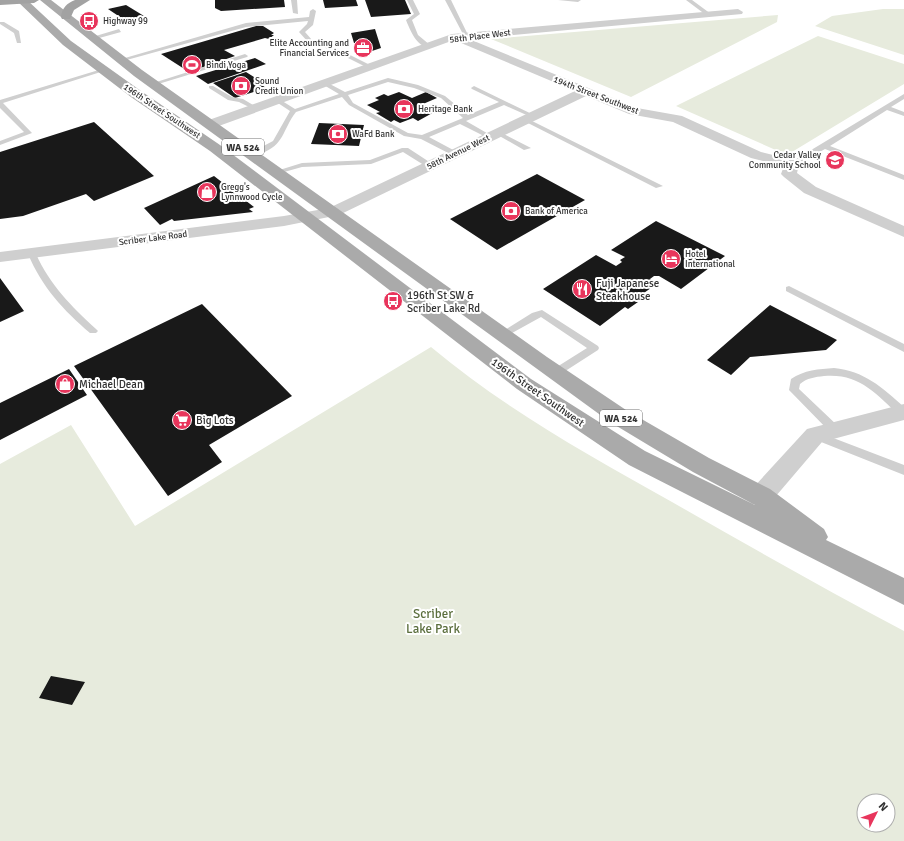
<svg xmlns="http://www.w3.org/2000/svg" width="904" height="841" viewBox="0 0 904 841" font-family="Signika,sans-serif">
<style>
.green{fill:#e7ebdd;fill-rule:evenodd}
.building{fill:#191919}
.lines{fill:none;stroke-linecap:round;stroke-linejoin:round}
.service{fill:#cfcfcf;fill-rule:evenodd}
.minor{fill:#cfcfcf;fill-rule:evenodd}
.primary{fill:#aaa;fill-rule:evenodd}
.trunk{fill:#a2a2a2;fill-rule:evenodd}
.labels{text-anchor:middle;stroke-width:4;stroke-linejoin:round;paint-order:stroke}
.far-poi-label{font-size:9px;fill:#323232;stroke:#fff;text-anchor:start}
.far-street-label{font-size:9px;fill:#323232;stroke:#fff}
.shield{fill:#fff;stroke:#707070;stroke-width:1}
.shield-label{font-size:10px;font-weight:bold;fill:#323232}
.poi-label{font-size:11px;fill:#323232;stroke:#fff;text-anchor:start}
.street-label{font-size:11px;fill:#323232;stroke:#fff}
.near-park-label{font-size:13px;fill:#5c6f3e;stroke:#fff}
</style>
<rect width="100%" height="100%" fill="#fff"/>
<!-- green -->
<path class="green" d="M 883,9 L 904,9 L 904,55 L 815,26 L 832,16 Z
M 778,15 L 777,22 L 631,97 L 491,39 Z
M 818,36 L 904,64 L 904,84 L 787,155 L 676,106 Z
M 431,347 C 505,409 588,455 672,502 C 749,546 826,590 904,631 L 904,841 L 0,841 L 0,464 L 71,425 L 135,526 ZM 864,801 L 888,801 L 888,825 L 864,825 Z"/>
<!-- building -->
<path class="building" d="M 215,0 L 284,0 L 285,7 L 221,11 L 215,8 Z
M 323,0 L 356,0 L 358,6 L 325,8 Z
M 365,0 L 405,0 L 411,14 L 371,17 Z
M 126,5 L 144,16 L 126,21 L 108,9 Z
M 256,26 L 263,26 L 274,33 L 271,35 L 274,35 L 269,39 L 265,38 L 224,50 L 235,56 L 189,72 L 161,54 Z
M 375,29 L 381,48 L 357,56 L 356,43 L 354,43 L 351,33 Z
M 255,58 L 266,64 L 208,84 L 196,76 Z
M 246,72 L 262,82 L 259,83 L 266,88 L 235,98 L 213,83 Z
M 399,92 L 412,98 L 426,92 L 437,98 L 423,104 L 436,111 L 418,121 L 413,118 L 400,123 L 394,120 L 391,122 L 376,113 L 380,112 L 367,105 L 379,100 L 375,98 L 384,94 L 388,96 Z
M 94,122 L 154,176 L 94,201 L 86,194 L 23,216 L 0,219 L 0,152 Z
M 319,123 L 364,125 L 359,146 L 311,144 Z
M 537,174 L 585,200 L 497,250 L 450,219 Z
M 214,176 L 254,207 L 249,209 L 253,212 L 174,221 L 172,219 L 160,225 L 144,208 Z
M 656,221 L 725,256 L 681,289 L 659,276 L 654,276 L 650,279 L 658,283 L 634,300 L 638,302 L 628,309 L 625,307 L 600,326 L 543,289 L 596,255 L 616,266 L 622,262 L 620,260 L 625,257 L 611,250 Z
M 0,278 L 24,311 L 0,322 Z
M 202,304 L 292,396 L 209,445 L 222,462 L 168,496 L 74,366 Z
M 770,305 L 837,340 L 826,350 L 750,357 L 731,375 L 707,360 Z
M 69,369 L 87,395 L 0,440 L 0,403 Z
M 51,676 L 85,682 L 72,705 L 39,698 Z"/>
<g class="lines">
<!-- service -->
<path class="service" d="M 291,0 L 297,0 L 298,14 L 293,13 Z
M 407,0 L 413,0 L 420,14 L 412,20 L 418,35 L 430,45 L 430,47 C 417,48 410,30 406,20 L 414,14 Z
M 445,0 L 451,0 L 469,37 L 464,36 Z
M 558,0 L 581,0 L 578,2 Z
M 686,0 L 692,0 L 711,14 L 706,15 Z
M 313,9 L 316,11 L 313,25 L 305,32 L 312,40 L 338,49 L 372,66 L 372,68 L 368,68 L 334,51 L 308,42 L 299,32 L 307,24 L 308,21 L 246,27 L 123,61 L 118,60 L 246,23 L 309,17 L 310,11 Z
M 0,22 L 4,22 L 19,31 L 21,43 L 17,43 L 14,33 L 0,24 Z
M 119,29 L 121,32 L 92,40 L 89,38 Z
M 245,54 L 248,56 L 247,57 L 155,85 L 150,84 Z
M 102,69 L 107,70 L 3,103 L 32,133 L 0,145 L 0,141 L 24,132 L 0,108 L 0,100 Z
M 388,78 L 418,85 L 445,96 L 468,115 L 499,102 L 472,89 L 471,88 L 474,86 L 536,116 L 531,117 L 504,105 L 466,121 L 492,136 L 492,138 L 488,138 L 460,124 L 429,137 L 457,152 L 458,154 L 454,156 L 421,139 L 404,136 L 349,105 L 342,97 L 296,112 C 282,130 285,145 260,154 C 255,155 252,157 248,154 L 273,141 L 290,111 L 275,101 L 275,99 L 279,99 L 295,109 L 339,94 L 322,84 L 322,82 L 326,82 L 345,92 ZM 388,82 L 414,88 L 441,98 L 463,118 L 422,135 L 408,133 L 353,103 L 348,95 Z
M 209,86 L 213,86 L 232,97 L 243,99 L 258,108 L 253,109 L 239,102 L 228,100 L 209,88 Z
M 904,94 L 904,99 L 891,107 L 904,112 L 904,116 L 887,110 L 830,146 L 904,175 L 904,180 L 825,149 L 795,166 L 788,164 Z
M 524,119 L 528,119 L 663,186 L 656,188 L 524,121 Z
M 496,132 L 500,132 L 531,148 L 524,150 L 496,134 Z
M 402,148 L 408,148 L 434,165 L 427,167 L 403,152 L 371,164 L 302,167 L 277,174 L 273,172 L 302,163 L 370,160 Z
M 32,251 L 36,254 C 50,285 71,306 96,329 L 98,331 L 96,333 L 90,333 C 63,310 42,287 28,254 Z
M 789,286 L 904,344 L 904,352 L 786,291 L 786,287 Z
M 542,310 L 598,346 L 599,348 L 598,350 L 556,377 L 552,376 L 551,373 L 552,370 L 587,348 L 541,317 L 505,337 L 499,337 L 497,335 L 532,313 Z
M 834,368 C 864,371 882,387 904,407 L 904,416 L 899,415 C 875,393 859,373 824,376 C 815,377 807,378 800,384 L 799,389 L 839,427 L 841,430 L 839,433 L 831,433 L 789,390 L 791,379 C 804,370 819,369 834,368 Z
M 815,431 L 904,465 L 904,475 L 811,438 L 809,435 L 811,432 Z"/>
<!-- minor -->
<path class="minor" d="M 738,9 L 743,12 L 742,14 L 469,39 L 637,108 L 682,116 L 761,152 L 797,161 L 799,164 L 797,173 L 816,187 L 904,226 L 904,237 L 804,193 L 784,177 L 781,174 L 784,166 L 751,158 L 673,122 L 629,114 L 586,96 L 339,215 L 284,226 L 0,262 L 0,252 L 284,216 L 329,208 L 575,91 L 454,40 L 216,127 L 206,127 L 204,124 L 206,121 L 452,34 Z
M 904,404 L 904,420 L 822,442 L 770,503 L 761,506 L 752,503 L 749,496 L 752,489 L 807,429 Z"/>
<!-- primary -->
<path class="primary" d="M 16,0 L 27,0 L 71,41 L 141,91 L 220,145 L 531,379 L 645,451 L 755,505 L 693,472 L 610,422 L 134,76 L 40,0 L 51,0 L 142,70 L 547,357 L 626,410 L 709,458 L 770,489 L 824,529 L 828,537 L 826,540 L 904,578 L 904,605 L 629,465 L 517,389 L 210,151 L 131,97 L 63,45 Z"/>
<!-- trunk -->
<path class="trunk" d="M 0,0 L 39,0 L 34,3 L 0,5 Z
M 75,0 L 90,0 L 74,10 L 70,19 L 62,19 L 61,17 C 62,8 67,3 75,0 Z"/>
</g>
<!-- icons -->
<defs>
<symbol id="bus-disc" viewBox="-11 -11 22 22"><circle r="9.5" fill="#e8355c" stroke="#fff"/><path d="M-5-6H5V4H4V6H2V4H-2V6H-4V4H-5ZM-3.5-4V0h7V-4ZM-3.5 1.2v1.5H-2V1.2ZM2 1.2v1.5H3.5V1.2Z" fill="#fff"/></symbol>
<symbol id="office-disc" viewBox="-11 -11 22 22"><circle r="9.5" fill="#e8355c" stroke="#fff"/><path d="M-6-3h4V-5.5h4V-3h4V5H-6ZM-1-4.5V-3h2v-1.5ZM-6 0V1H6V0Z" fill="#fff"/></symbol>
<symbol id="stadium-disc" viewBox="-11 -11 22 22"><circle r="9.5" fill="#e8355c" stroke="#fff"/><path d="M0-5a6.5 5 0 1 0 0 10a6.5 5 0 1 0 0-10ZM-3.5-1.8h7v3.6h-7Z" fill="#fff"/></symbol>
<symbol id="bank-disc" viewBox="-11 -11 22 22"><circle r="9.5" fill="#e8355c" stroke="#fff"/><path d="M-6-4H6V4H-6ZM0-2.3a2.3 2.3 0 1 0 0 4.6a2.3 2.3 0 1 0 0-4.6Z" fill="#fff"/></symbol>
<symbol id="school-disc" viewBox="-11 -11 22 22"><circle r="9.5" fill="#e8355c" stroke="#fff"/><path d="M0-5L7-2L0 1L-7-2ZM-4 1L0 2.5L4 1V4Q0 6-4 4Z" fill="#fff"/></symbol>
<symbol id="shop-disc" viewBox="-11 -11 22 22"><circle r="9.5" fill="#e8355c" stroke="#fff"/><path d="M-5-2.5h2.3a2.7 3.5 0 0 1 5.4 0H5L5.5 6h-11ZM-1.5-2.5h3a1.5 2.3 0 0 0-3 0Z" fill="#fff"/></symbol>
<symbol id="hotel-disc" viewBox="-11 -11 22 22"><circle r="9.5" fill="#e8355c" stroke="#fff"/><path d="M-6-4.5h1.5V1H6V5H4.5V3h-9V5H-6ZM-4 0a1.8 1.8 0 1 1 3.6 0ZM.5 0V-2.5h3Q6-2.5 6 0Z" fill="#fff"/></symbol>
<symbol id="restaurant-disc" viewBox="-11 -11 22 22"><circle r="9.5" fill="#e8355c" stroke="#fff"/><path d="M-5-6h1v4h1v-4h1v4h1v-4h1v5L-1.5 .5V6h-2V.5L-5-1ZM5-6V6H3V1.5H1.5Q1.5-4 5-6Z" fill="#fff"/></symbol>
<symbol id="supermarket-disc" viewBox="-11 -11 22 22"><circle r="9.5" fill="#e8355c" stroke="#fff"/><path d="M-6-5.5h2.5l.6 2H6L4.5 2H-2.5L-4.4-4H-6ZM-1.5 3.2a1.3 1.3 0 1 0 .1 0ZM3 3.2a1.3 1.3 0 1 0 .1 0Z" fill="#fff"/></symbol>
</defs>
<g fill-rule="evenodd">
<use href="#bus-disc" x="78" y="10" width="22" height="22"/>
<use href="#office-disc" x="352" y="37" width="22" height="22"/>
<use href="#stadium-disc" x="181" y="54" width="22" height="22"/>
<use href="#bank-disc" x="230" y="75" width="22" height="22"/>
<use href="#bank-disc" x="393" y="98" width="22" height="22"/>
<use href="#bank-disc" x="327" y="123" width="22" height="22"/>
<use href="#school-disc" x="824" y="149" width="22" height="22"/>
<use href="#shop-disc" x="196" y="181" width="22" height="22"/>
<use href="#bank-disc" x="500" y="200" width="22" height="22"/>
<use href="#hotel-disc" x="660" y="248" width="22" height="22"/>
<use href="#restaurant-disc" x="571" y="278" width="22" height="22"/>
<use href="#bus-disc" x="382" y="290" width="22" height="22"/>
<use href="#shop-disc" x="54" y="373" width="22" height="22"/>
<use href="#supermarket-disc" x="171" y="409" width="22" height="22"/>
</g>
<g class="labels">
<!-- far-poi labels -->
<g class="far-poi-label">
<text x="103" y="24">Highway 99</text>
<text x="349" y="46" text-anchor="end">Elite Accounting and<tspan x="349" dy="10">Financial Services</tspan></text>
<text x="206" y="68">Bindi Yoga</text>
<text x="255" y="84">Sound<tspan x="255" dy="10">Credit Union</tspan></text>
<text x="418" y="112">Heritage Bank</text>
<text x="352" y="137">WaFd Bank</text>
<text x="821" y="158" text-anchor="end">Cedar Valley<tspan x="821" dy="10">Community School</tspan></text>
<text x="221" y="190">Gregg's<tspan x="221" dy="10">Lynnwood Cycle</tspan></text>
<text x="525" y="214">Bank of America</text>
<text x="685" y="257">Hotel<tspan x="685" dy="10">International</tspan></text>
</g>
<!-- far-street labels -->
<g class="far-street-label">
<text transform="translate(480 36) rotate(-7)" y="3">58th Place West</text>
<text transform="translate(596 95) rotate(21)" y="3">194th Street Southwest</text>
<text transform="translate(162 111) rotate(34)" y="3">196th Street Southwest</text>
<text transform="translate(458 152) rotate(-26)" y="3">58th Avenue West</text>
<text transform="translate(153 238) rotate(-7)" y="3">Scriber Lake Road</text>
</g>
<!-- shield labels -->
<g class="shield">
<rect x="222" y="139" width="42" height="16" rx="3"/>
<rect x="600" y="410" width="42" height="16" rx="3"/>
</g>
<g class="shield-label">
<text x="243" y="151">WA 524</text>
<text x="621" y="422">WA 524</text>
</g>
<!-- poi labels -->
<g class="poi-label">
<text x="596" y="287">Fuji Japanese<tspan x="596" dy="13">Steakhouse</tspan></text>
<text x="407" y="299">196th St SW &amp;<tspan x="407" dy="13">Scriber Lake Rd</tspan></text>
<text x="79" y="388">Michael Dean</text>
<text x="196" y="424">Big Lots</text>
</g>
<!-- street labels -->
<g class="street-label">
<text transform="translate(538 392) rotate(35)" y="4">196th Street Southwest</text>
</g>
<!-- near-park labels -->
<g class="near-park-label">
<text x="433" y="618">Scriber<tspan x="433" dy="15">Lake Park</tspan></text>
</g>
</g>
<!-- north arrow -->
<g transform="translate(876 813) rotate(48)"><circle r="19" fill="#ffffff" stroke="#adadad"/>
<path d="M0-3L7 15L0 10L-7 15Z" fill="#e8355c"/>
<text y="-6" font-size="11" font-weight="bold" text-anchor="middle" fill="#323232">N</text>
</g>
</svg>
